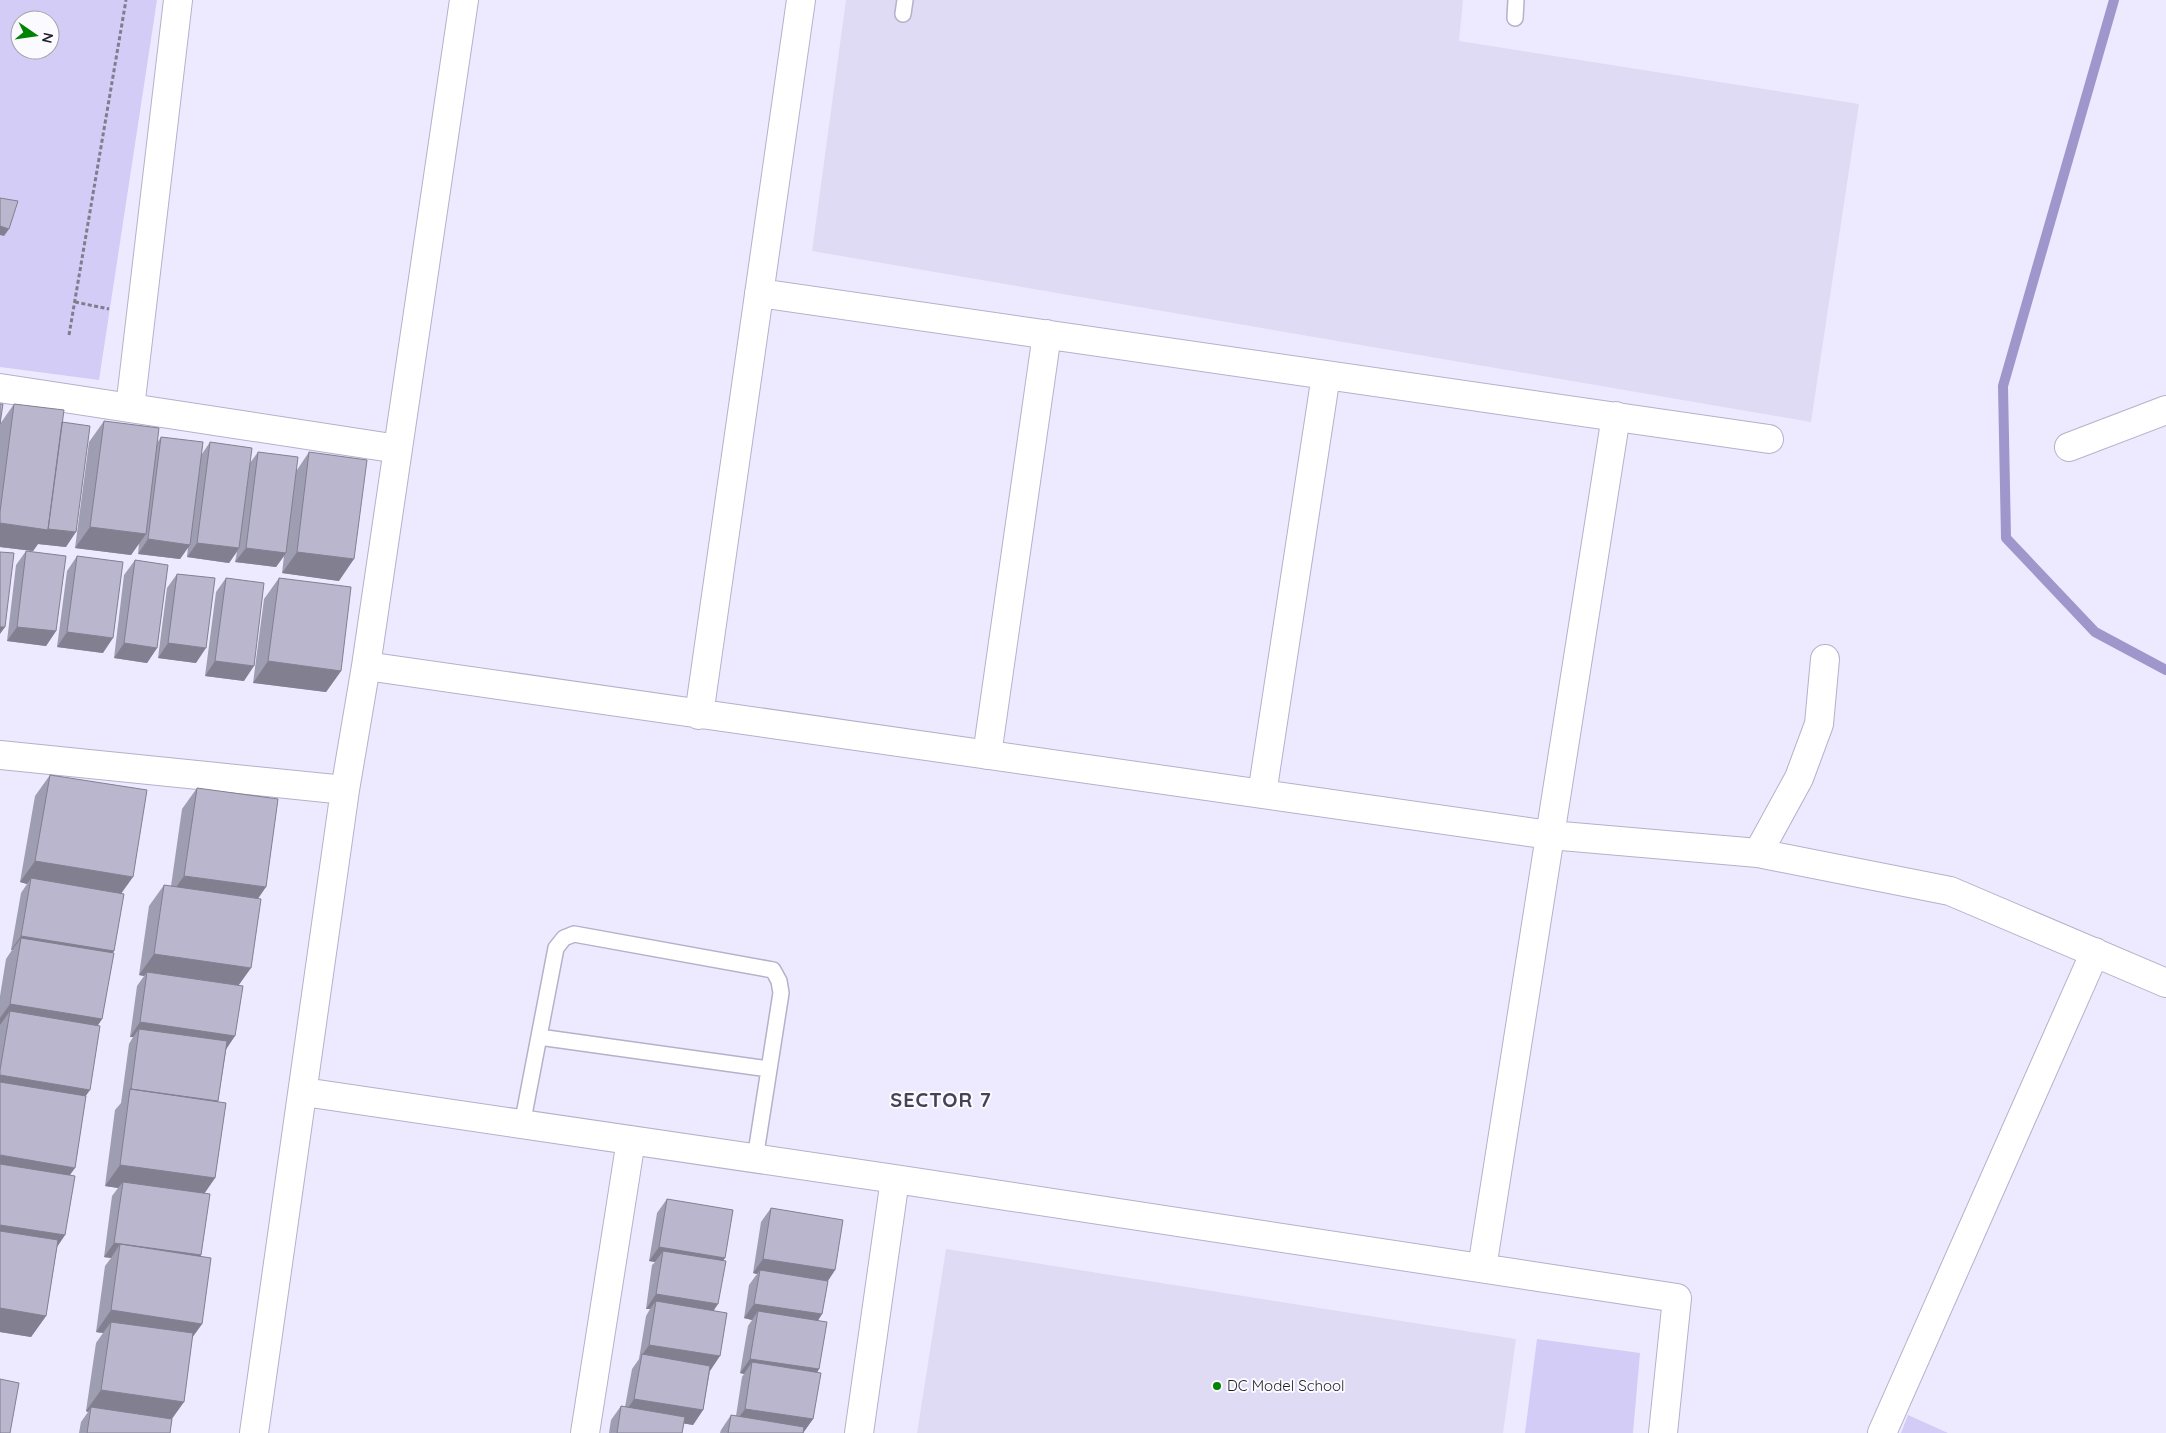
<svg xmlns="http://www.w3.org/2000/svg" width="2166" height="1433" viewBox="0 0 2166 1433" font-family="Quicksand,sans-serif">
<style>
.built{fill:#dfdbf4}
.green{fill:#d3ccf6;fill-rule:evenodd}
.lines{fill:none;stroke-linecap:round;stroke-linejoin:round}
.stream{stroke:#9f96cb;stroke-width:10}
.lane-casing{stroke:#b4b1c9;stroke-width:18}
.street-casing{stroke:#b4b1c9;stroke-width:30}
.path{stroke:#807e8c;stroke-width:3;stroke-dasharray:4 2.5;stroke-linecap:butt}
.lane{stroke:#fff;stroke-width:15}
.street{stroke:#fff;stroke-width:28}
.wall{fill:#9f9db1}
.shaded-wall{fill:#827f90}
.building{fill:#b9b6ce;stroke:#827f90}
.poi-dot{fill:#008301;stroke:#fafaff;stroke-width:2}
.labels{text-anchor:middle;stroke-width:4;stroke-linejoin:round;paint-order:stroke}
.poi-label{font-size:15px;fill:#1f1e27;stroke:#fafaff;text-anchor:start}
.district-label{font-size:20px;font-weight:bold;letter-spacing:1px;fill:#464257;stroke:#fafaff}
</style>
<rect width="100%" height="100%" fill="#edeaff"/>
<!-- built -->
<path class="built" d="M 846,0 L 1463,0 L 1459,41 L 1859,104 L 1811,422 L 812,251 Z
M 946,1249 L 1516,1339 L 1503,1433 L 917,1433 Z"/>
<!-- green -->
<path class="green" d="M 0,0 L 157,0 L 99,380 L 0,367 ZM 20,20 L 50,20 L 50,50 L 20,50 Z
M 1537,1339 L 1640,1353 L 1633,1433 L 1525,1433 Z
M 1908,1415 L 1948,1433 L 1901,1433 Z"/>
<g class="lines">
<!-- stream -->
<path class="stream" d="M 2114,0 L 2003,386 L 2006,538 L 2095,632 L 2166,670"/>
<defs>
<path id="lane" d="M 903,14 L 905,0
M 1515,18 L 1516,0
M 539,1037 L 769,1069
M 522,1125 L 556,948 L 564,938 L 574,934 L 773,970 L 779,981 L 781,993 L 755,1159"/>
<path id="street" d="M 759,293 L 1769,439
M 0,388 L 398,449
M 130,408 L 178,0
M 2069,447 L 2166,410
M 366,666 L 1550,835 L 1758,853 L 1950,891 L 2166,983
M 699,715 L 801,0
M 0,755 L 345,790
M 987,755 L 1047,334
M 1262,794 L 1326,375
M 1758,853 L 1799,778 L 1819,724 L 1825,659
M 304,1092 L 895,1179 L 1677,1298 L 1663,1433
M 1482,1268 L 1616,416
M 254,1433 L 345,790 L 366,666 L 464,0
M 585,1433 L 631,1140
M 859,1433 L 895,1179
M 1882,1433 L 2095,952"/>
</defs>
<!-- lane casing -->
<use href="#lane" class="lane-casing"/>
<!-- street casing -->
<use href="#street" class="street-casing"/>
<!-- path -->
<path class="path" d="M 75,302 L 109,309
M 69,335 L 126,0"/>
<!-- lane -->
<use href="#lane" class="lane"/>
<!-- street -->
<use href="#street" class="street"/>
</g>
<!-- wall -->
<path class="wall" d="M 14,404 L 62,422 L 66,547 L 38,544 L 33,551 L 0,547 L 0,424 Z
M 104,421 L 157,443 L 161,437 L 202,454 L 210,442 L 250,463 L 258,452 L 297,470 L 309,452 L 339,581 L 282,573 L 284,556 L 276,567 L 235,562 L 237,552 L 229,563 L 187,557 L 188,547 L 180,559 L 138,554 L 139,543 L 131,555 L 75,548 L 89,442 Z
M 26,551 L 56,631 L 46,646 L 7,641 L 16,565 Z
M 77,556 L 103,653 L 57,647 L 67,571 Z
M 135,560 L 157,648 L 147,663 L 114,658 L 124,575 Z
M 177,574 L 196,663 L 158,658 L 167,588 Z
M 226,578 L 244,681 L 205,676 L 216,592 Z
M 279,578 L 341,671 L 326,692 L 253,683 L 264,599 Z
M 50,775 L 121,893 L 113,953 L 102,1019 L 98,1025 L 86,1096 L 70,1175 L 65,1235 L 57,1247 L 46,1316 L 31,1337 L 0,1332 L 0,996 L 6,959 L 12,950 L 11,950 L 21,893 L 27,884 L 20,882 L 35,796 Z
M 197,788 L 258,898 L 238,985 L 226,1050 L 218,1101 L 215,1178 L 204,1193 L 201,1255 L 200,1256 L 202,1324 L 193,1336 L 172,1419 L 170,1433 L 79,1433 L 81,1422 L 88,1412 L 86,1411 L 96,1343 L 103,1333 L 96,1332 L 105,1266 L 111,1258 L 104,1257 L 112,1196 L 118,1188 L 105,1186 L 115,1110 L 121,1103 L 129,1044 L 133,1037 L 130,1037 L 137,986 L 144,976 L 139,975 L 149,906 L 164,885 L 171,886 L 182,809 Z
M 667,1199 L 725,1258 L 723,1260 L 714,1311 L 710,1371 L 703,1410 L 693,1425 L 684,1423 L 682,1433 L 609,1433 L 611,1420 L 621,1406 L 625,1407 L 632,1369 L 639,1359 L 646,1316 L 650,1309 L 646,1309 L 652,1265 L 655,1262 L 649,1261 L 657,1213 Z
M 771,1208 L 835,1270 L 828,1281 L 822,1314 L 818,1321 L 819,1369 L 817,1373 L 813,1419 L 803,1433 L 720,1433 L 721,1430 L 731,1415 L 736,1416 L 742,1377 L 744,1374 L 740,1373 L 748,1326 L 752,1320 L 744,1318 L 749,1285 L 757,1274 L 753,1273 L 761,1222 Z"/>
<!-- shaded-wall -->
<path class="shaded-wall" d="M 0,226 L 9,229 L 4,236 L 0,235 Z
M 0,523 L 48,529 L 76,532 L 66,547 L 38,544 L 33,551 L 0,547 Z
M 90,527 L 146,534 L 131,555 L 75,548 Z
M 148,539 L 190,545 L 180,559 L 138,554 Z
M 197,543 L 239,548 L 229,563 L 187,557 Z
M 246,548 L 286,553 L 276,567 L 235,562 Z
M 297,552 L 354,559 L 339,581 L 282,573 Z
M 0,627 L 5,627 L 0,634 Z
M 17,627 L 56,631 L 46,646 L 7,641 Z
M 67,632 L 113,638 L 103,653 L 57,647 Z
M 124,643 L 157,648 L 147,663 L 114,658 Z
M 168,643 L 206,648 L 196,663 L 158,658 Z
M 215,661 L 254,666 L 244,681 L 205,676 Z
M 268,661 L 341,671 L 326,692 L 253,683 Z
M 35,861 L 133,877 L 118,898 L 31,878 L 27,884 L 20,882 Z
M 184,876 L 266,887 L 251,909 L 169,897 Z
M 21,936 L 114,951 L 104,965 L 21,938 L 12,950 L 11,950 Z
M 154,954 L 251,968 L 236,989 L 147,972 L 144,976 L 139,975 Z
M 10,1004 L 102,1019 L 88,1040 L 10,1011 L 0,1025 L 0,1018 Z
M 140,1022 L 235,1036 L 225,1051 L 139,1029 L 133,1037 L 130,1037 Z
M 0,1075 L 90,1090 L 75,1111 L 0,1099 Z
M 0,1155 L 75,1168 L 60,1189 L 0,1179 Z
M 120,1165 L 215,1178 L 200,1200 L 123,1182 L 118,1188 L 105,1186 Z
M 0,1225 L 65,1235 L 50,1257 L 0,1248 Z
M 114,1243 L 201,1255 L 191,1269 L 120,1244 L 111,1258 L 104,1257 Z
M 659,1247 L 725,1258 L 715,1272 L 663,1251 L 655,1262 L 649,1261 Z
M 763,1259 L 835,1270 L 825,1285 L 760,1270 L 757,1274 L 753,1273 Z
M 656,1294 L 718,1304 L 708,1319 L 656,1301 L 650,1309 L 646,1309 Z
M 754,1304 L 822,1314 L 812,1329 L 758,1311 L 752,1320 L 744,1318 Z
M 0,1308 L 46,1316 L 31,1337 L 0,1332 Z
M 111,1310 L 202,1324 L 187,1345 L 111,1322 L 103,1333 L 96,1332 Z
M 649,1345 L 720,1356 L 710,1371 L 642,1355 Z
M 750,1359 L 819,1369 L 809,1384 L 752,1362 L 744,1374 L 740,1373 Z
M 101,1390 L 184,1402 L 169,1423 L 91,1407 L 88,1412 L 86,1411 Z
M 634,1399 L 703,1410 L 693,1425 L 624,1414 Z
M 745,1409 L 813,1419 L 803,1433 L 799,1433 L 735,1423 Z"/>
<!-- building -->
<path class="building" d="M 0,198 L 18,201 L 9,229 L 0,226 Z
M 0,404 L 3,404 L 0,424 Z
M 14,404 L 64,410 L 48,530 L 0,523 L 0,512 Z
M 104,421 L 159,428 L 146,534 L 90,527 Z
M 62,422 L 90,426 L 76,532 L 48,529 Z
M 161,437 L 203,442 L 190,545 L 148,539 Z
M 210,442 L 252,448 L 239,548 L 197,543 Z
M 258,452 L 298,457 L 286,553 L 246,548 Z
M 309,452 L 367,460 L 354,559 L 297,552 Z
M 26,551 L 66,556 L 56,631 L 17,627 Z
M 0,552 L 14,553 L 5,627 L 0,627 Z
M 77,556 L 123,562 L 113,638 L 67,632 Z
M 135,560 L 168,565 L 157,648 L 124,643 Z
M 177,574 L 215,578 L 206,648 L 168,643 Z
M 226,578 L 264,583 L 254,666 L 215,661 Z
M 279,578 L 351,587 L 341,671 L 268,661 Z
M 50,775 L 147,790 L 133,877 L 35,861 Z
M 197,788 L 278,799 L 266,887 L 184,876 Z
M 31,878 L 124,894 L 114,951 L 21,936 Z
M 164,885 L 261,899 L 251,968 L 154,954 Z
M 21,938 L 114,953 L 102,1019 L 10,1004 Z
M 147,972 L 243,986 L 235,1036 L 140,1022 Z
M 10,1011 L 100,1026 L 90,1090 L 0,1075 L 0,1070 Z
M 139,1029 L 227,1041 L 218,1101 L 131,1089 Z
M 0,1082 L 86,1096 L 75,1168 L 0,1155 Z
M 130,1089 L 226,1103 L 215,1178 L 120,1165 Z
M 0,1164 L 75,1176 L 65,1235 L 0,1225 Z
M 123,1182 L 210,1194 L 201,1255 L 114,1243 Z
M 667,1199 L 733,1210 L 725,1258 L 659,1247 Z
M 771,1208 L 843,1220 L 835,1270 L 763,1259 Z
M 0,1231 L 58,1240 L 46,1316 L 0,1308 Z
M 120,1244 L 211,1258 L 202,1324 L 111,1310 Z
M 663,1251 L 726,1261 L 718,1304 L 656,1294 Z
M 760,1270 L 828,1281 L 822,1314 L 754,1304 Z
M 656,1301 L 727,1313 L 720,1356 L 649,1345 Z
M 758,1311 L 827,1322 L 819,1369 L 750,1359 Z
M 111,1322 L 193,1333 L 184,1402 L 101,1390 Z
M 642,1354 L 710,1366 L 703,1410 L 634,1399 Z
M 752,1362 L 821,1373 L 813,1419 L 745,1409 Z
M 0,1379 L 19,1383 L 10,1433 L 0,1433 Z
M 621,1406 L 685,1417 L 682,1433 L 617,1433 Z
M 91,1407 L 172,1419 L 170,1433 L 87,1433 Z
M 731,1415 L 804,1427 L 803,1433 L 728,1433 Z"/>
<!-- markers -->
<circle class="poi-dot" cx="1217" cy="1386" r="5"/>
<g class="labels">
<!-- poi labels -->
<g class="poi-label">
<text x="1227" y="1391">DC Model School</text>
</g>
<!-- district labels -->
<g class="district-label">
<text x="941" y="1107">SECTOR 7</text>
</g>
</g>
<!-- north arrow -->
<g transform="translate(35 35) rotate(103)"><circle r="24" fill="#fafaff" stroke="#a2a2a9"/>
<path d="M0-4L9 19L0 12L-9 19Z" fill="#008301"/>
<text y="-8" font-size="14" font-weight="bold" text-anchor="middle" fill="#1f1e27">N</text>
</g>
</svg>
